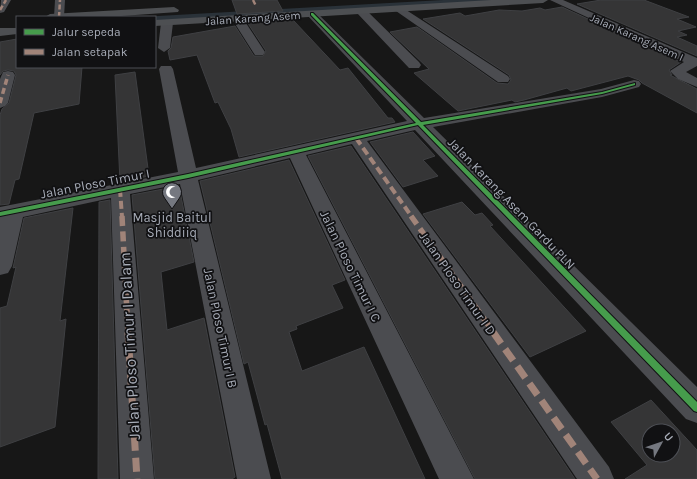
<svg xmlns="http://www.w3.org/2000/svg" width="697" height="479" viewBox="0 0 697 479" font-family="Karla,sans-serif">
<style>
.water{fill:#2a3239}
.building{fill:#353536;stroke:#3f4043;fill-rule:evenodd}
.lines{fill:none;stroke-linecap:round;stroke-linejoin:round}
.minor{fill:#4b4c50;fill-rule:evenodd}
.major{fill:#4d4f52;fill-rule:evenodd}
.quiet-far4{stroke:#a18479;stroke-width:2.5;stroke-dasharray:5 2.5;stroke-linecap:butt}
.quiet-far3{stroke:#a18479;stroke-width:3.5;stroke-dasharray:6 3.5;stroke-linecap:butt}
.quiet-far2{stroke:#a18479;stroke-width:4;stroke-dasharray:8 4;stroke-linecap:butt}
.quiet-far1{stroke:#a18479;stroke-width:5.5;stroke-dasharray:10 5.5;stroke-linecap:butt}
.quiet{stroke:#a18479;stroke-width:7;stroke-dasharray:14 7;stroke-linecap:butt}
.cycleway-casing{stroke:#111113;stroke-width:2}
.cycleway{fill:#469c4c;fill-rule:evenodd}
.labels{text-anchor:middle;stroke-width:3.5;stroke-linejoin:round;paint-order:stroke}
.far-street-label{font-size:11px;fill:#a8adb8;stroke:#111113}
.street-label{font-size:13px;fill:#a8adb8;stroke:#111113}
.poi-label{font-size:13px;fill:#a8adb8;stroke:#111113}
.near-street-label{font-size:16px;fill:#a8adb8;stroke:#111113}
</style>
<rect width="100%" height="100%" fill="#171717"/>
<!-- water -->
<path class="water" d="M 443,0 L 507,0 L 155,21 L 155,17 L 140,17 Z"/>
<!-- building -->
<path class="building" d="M 232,0 L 277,0 L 283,11 L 237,14 Z
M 601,0 L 644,0 L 689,17 L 677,19 L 696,27 L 678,31 L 687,35 L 677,37 L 697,46 L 697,56 L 577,4 Z
M 562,7 L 681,62 L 669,70 L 672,75 L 670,75 L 697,89 L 697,113 L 642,83 L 639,80 L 628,76 L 571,91 L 567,88 L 524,100 L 515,102 L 512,100 L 458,111 L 414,73 L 429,69 L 390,32 L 417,27 L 497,83 L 508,84 L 511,80 L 509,75 L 423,19 L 460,13 L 465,16 L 499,10 L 522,11 L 540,8 L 545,10 Z
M 293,20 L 340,70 L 348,68 L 388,118 L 392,118 L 395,122 L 239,157 L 231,129 L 218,102 L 215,103 L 197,55 L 170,60 L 168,51 L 171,48 L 173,37 L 235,26 L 254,56 L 263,56 L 266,51 L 247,22 Z
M 17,39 L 17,67 L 82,67 L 79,104 L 34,113 L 19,179 L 15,180 L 9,204 L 0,205 L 0,115 L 2,109 L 9,103 L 16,75 L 14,71 L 8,70 L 3,71 L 0,75 L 0,42 Z
M 135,72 L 149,176 L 120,182 L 115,75 Z
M 413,132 L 435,156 L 423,160 L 438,176 L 403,187 L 370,142 Z
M 351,146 L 575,479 L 475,479 L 308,156 Z
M 289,160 L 345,280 L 332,285 L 343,308 L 296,326 L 297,329 L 289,332 L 302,371 L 364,347 L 425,479 L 282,479 L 267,424 L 265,425 L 248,362 L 244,364 L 200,181 Z
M 179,186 L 194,262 L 161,272 L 167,330 L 204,318 L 235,477 L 232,479 L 155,479 L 132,195 Z
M 110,200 L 118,479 L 98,479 L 99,202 Z
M 462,202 L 475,215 L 482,213 L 493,225 L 490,226 L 586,331 L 530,357 L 423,214 Z
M 73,208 L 60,321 L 66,319 L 55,427 L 0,447 L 0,308 L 7,306 L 16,267 L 13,268 L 24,218 Z
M 651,400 L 697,450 L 697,479 L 625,479 L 647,465 L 611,422 ZM 649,431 L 673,431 L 673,455 L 649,455 Z"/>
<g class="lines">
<!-- minor -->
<path class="minor" d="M 1,0 L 11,0 L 4,12 L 0,13 Z
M 55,0 L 65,0 L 64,17 L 54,17 Z
M 550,0 L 563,0 L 697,58 L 697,66 L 686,72 L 697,78 L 697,87 L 678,79 L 670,71 L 684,62 Z
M 400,6 L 508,76 L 510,79 L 508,82 L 498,82 L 396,11 L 395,9 L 396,7 Z
M 361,8 L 365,9 L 419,62 L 421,65 L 419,68 L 409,68 L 357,13 L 356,11 Z
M 312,11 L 316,12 L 424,118 L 601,89 L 634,80 L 639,81 L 641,84 L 639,87 L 602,97 L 433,127 L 697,387 L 697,423 L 686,419 L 415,130 L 367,141 L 609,467 L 614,479 L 577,479 L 352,144 L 306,155 L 474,479 L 439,479 L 290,158 L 198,180 L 271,479 L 237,479 L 180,184 L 130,194 L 154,479 L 120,479 L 111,198 L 23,217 L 12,266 L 8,273 L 0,275 L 0,207 L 178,172 L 159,69 L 161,66 L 171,66 L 173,69 L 196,168 L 407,121 L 308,16 L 307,14 Z
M 238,16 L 242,17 L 265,52 L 263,55 L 255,55 L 253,52 L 232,19 Z
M 167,20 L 173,23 L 170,48 L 164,52 L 158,48 L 161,23 Z
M 8,71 L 13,72 L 15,75 L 8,103 L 5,106 L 0,108 L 0,79 L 3,72 Z"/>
<!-- major -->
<path class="major" d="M 491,0 L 548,0 L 543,3 L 155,26 L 155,20 Z
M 174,7 L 179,10 L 178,12 L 107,17 L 45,17 L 50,14 Z
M 0,28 L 17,28 L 17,34 L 0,36 Z"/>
<!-- quiet-far4 -->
<path class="quiet-far4" d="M 253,0 L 256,6
M 0,10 L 6,0
M 59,17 L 60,0"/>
<!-- quiet-far3 -->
<path class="quiet-far3" d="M 0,103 L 8,75"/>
<!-- quiet-far2 -->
<path class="quiet-far2" d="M 356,138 L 412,217
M 120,189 L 122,217"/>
<!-- quiet-far1 -->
<path class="quiet-far1" d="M 122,216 L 128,333
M 411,216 L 494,333"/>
<!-- quiet -->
<path class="quiet" d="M 128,332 L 137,479
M 493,332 L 597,479"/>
<defs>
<path id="cycleway" d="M 311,13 L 313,13 L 421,122 L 602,92 L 635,83 L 635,85 L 602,94 L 423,125 L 697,402 L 697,412 L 694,411 L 418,125 L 188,178 L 0,216 L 0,212 L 188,174 L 416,123 L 311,15 Z"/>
</defs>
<!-- cycleway casing -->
<use href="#cycleway" class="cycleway-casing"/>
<!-- cycleway -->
<use href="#cycleway" class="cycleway"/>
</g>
<!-- icons -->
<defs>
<symbol id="mosque-pin" viewBox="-11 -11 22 30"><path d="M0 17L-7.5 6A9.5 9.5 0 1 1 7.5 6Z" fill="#757880" stroke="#111113"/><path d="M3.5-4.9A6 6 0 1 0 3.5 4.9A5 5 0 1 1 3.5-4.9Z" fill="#fff"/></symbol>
</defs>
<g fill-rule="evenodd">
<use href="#mosque-pin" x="161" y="181" width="22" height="30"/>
</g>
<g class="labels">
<!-- far-street labels -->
<g class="far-street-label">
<text transform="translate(253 18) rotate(-4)" y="4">Jalan Karang Asem</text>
<text transform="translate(637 37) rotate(24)" y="4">Jalan Karang Asem I</text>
</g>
<!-- street labels -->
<g class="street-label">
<text transform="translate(95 183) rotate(-11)" y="5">Jalan Ploso Timur I</text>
<text transform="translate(512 203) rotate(46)" y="5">Jalan Karang Asem Gardu PLN</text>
<text transform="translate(351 266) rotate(64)" y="5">Jalan Ploso Timur I C</text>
<text transform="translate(458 283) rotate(55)" y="5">Jalan Ploso Timur I D</text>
<text transform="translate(221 328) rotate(78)" y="5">Jalan Ploso Timur I B</text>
</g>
<!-- poi labels -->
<g class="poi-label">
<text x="172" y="222">Masjid Baitul<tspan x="172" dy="15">Shiddiiq</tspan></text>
</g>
<!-- near-street labels -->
<g class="near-street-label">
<text transform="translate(129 346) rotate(-93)" y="6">Jalan Ploso Timur I Dalam</text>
</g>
</g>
<!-- legend -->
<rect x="16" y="16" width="140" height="52" fill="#111113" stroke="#4d4f55"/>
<rect x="24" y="29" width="20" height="6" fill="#469c4c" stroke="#4d4f55"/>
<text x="52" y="36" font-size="12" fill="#a8adb8">Jalur sepeda</text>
<rect x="24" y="49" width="20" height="6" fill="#a18479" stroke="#4d4f55"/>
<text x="52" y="56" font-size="12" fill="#a8adb8">Jalan setapak</text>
<!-- north arrow -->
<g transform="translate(661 443) rotate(50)"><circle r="19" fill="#111113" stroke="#4d4f55"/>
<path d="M0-3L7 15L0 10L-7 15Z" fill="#757880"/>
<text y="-6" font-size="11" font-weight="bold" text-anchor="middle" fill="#a8adb8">U</text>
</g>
</svg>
